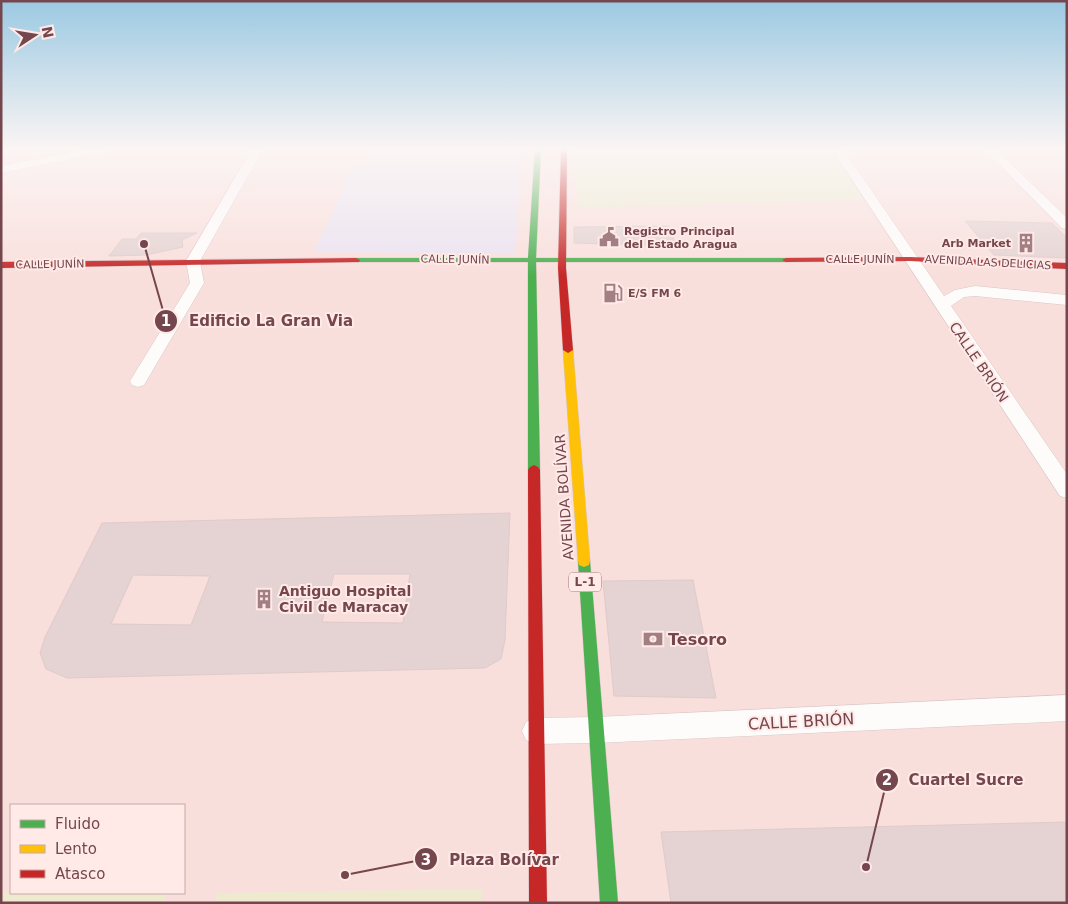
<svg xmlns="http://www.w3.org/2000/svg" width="1068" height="904" viewBox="0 0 1068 904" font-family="'DejaVu Sans',sans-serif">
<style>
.residential{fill:#f9dfdc;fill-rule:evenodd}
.education{fill:#ebe2f0}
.green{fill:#eeead0}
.building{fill:#e5d2d2;stroke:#e0caca;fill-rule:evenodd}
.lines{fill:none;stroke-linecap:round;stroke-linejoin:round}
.street-casing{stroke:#d8c6c6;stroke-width:1}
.fast-casing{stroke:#d9c6c6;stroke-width:1}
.slow-casing{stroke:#d9c6c6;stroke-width:1}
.jam-casing{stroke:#d9c6c6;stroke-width:1}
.street{fill:#fefcfb;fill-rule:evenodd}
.fast{fill:#4caf50;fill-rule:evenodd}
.slow{fill:#ffc107;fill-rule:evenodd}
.jam{fill:#c62828;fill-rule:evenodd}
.labels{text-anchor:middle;stroke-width:4;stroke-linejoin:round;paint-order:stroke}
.far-poi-label{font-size:11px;font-weight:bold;fill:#75464d;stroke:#ffeae7;text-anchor:start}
.far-street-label{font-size:11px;fill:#75464d;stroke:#ffeae7}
.shield{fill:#ffeae7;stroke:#9e777b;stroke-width:1}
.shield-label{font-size:12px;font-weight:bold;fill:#75464d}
.street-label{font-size:14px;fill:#75464d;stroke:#ffeae7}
.poi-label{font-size:14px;font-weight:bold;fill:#75464d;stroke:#ffeae7;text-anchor:start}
.near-poi-label{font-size:16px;font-weight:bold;fill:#75464d;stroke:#ffeae7;text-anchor:start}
.near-street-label{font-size:16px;fill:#75464d;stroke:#ffeae7}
.leader{fill:none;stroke:#75464d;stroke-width:2}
.callout-dot{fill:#75464d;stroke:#ffeae7;stroke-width:2}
.mark-label{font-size:15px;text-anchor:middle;font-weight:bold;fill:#fff}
.callout-label{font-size:15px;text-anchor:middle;font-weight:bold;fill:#75464d;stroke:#ffeae7;stroke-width:4;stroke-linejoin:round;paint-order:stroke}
</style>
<rect width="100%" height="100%" fill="#f7e9e6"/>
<!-- residential -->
<path class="residential" d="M 1,149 L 1067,149 L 1067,903 L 1,903 ZM 11,805 L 184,805 L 184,893 L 11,893 Z"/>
<!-- education -->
<path class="education" d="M 375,149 L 522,149 L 515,254 L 313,252 L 339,199 L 352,165 L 369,165 Z"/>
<!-- green -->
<path class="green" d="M 571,149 L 832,149 L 865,200 L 578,208 Z
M 481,889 L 481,903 L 215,903 L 218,893 Z
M 1,892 L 11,893 L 167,893 L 164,903 L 1,903 Z"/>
<!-- building -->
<path class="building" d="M 965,221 L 1052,223 L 1067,238 L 1067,258 L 994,255 Z
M 669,226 L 676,246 L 574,243 L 574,227 Z
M 141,233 L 197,233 L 182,240 L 183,247 L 146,255 L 109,256 L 122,239 L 136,239 Z
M 510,513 L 505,640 L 501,659 L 485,668 L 67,678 L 46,669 L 40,653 L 45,637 L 102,523 ZM 334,574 L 410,574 L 403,623 L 322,622 ZM 133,575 L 210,576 L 191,625 L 111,624 Z
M 693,580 L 716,698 L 614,696 L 603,581 Z
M 1067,822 L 1067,903 L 671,903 L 661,832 Z"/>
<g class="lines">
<defs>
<path id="street" d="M 88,149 L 110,149 L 105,152 L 1,173 L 1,166 Z
M 252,149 L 263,149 L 200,261 L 204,283 L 144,385 L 138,387 L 132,385 L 130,381 L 190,283 L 186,261 Z
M 832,149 L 843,149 L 944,296 L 955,290 L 975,286 L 1067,295 L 1067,305 L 975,296 L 964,297 L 951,306 L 1067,474 L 1067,498 L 1060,496 Z
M 984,149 L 996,149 L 1067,218 L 1067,229 L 1062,228 Z
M 1067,695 L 1067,721 L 596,743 L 535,744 L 526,740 L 522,731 L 526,722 L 535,718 L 596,717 Z"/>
<path id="fast" d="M 535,149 L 541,149 L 536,258 L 786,258 L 790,260 L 786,262 L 536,262 L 540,470 L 538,473 L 530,473 L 528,470 L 528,262 L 356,262 L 352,260 L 356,258 L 528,258 Z
M 584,555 L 589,557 L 590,561 L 618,903 L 600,903 L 578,561 L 579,557 Z"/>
<path id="slow" d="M 568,347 L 573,350 L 590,561 L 589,565 L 584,567 L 579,565 L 578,561 L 563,350 Z"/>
<path id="jam" d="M 561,149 L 567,149 L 566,268 L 573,350 L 568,353 L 563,350 L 558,268 Z
M 910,257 L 1067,263 L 1067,269 L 910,261 L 786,262 L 782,260 L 786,258 Z
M 356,258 L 360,260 L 359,262 L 1,268 L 1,262 Z
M 534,465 L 538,467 L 540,470 L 547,903 L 529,903 L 528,470 L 530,467 Z"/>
</defs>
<!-- street casing -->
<use href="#street" class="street-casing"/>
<!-- fast casing -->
<use href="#fast" class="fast-casing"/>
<!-- slow casing -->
<use href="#slow" class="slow-casing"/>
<!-- jam casing -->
<use href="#jam" class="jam-casing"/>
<!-- street -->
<use href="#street" class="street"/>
<!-- fast -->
<use href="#fast" class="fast"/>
<!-- slow -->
<use href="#slow" class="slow"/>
<!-- jam -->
<use href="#jam" class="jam"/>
</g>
<!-- sky -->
<linearGradient id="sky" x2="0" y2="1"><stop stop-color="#9bc9e2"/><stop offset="0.54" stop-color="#fbf5f4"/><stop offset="1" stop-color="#fbf5f4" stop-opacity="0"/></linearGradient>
<rect width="1068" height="276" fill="url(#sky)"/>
<!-- icons -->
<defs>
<symbol id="civic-bare" viewBox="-9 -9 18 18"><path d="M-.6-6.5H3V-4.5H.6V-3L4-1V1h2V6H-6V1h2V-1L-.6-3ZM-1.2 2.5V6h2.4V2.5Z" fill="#a27f83" stroke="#ffeae7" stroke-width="2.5" paint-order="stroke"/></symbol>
<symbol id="building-bare" viewBox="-9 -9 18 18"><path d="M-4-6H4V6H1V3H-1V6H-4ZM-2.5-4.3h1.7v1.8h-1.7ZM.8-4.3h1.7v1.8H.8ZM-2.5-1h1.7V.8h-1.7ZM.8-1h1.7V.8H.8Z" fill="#a27f83" stroke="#ffeae7" stroke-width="2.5" paint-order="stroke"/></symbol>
<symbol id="fuel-bare" viewBox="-9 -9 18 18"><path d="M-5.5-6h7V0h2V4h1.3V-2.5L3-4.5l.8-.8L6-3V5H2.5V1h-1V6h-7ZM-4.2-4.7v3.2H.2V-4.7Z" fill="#a27f83" stroke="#ffeae7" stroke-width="2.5" paint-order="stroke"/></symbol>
<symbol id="bank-bare" viewBox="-9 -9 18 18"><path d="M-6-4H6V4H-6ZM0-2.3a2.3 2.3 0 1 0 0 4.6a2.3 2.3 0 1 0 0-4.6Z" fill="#a27f83" stroke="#ffeae7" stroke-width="2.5" paint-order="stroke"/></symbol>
</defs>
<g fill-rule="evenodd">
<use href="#civic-bare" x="595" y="223" width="28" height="28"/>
<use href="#building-bare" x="1012" y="229" width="28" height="28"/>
<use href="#fuel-bare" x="599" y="279" width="28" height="28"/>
<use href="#building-bare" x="250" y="585" width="28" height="28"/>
<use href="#bank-bare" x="639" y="625" width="28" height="28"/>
</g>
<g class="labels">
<!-- far-poi labels -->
<g class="far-poi-label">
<text x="624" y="235">Registro Principal<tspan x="624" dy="13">del Estado Aragua</tspan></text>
<text x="1011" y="247" text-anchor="end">Arb Market</text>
<text x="628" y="297">E/S FM 6</text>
</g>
<!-- far-street labels -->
<g class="far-street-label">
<text transform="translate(455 259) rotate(1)" y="4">CALLE JUNÍN</text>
<text x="860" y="263">CALLE JUNÍN</text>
<text transform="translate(988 262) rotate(3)" y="4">AVENIDA LAS DELICIAS</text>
<text transform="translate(50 264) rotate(-1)" y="4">CALLE JUNÍN</text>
</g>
<!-- shield labels -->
<rect class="shield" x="569" y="572.5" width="32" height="19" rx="4"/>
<g class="shield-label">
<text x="585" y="586">L-1</text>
</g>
<!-- street labels -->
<g class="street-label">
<text transform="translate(979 362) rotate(56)" y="5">CALLE BRIÓN</text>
<text transform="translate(564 497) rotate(-94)" y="5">AVENIDA BOLÍVAR</text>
</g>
<!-- poi labels -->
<g class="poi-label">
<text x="279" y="596">Antiguo Hospital<tspan x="279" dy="16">Civil de Maracay</tspan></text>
</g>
<!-- near-poi labels -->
<g class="near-poi-label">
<text x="668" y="645">Tesoro</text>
</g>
<!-- near-street labels -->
<g class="near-street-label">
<text transform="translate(801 721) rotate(-3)" y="6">CALLE BRIÓN</text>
</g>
</g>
<!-- callouts -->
<path class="leader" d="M144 244L166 321M866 867L887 780M345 875L426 859"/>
<g class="callout-dot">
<circle cx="144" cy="244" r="5"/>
<circle cx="866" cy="867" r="5"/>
<circle cx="345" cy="875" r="5"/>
<circle cx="166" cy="321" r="12"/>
<circle cx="887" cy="780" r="12"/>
<circle cx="426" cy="859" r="12"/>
</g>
<g class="mark-label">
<text x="166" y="326">1</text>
<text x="887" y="785">2</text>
<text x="426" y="865">3</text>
</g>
<g class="callout-label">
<text x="271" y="326">Edificio La Gran Via</text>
<text x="966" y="785">Cuartel Sucre</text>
<text x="504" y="865">Plaza Bolívar</text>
</g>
<!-- border -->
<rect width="1068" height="904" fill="none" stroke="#75464d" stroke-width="5"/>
<!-- legend -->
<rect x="10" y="804" width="175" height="90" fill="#ffeae7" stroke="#c8a8a9"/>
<rect x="20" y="820" width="25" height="8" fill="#4caf50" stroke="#c8a8a9"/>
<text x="55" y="829" font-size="15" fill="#75464d">Fluido</text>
<rect x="20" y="845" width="25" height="8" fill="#ffc107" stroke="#c8a8a9"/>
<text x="55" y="854" font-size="15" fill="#75464d">Lento</text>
<rect x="20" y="870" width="25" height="8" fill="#c62828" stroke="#c8a8a9"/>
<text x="55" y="879" font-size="15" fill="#75464d">Atasco</text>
<!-- north arrow -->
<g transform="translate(35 35) rotate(78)" stroke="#ffeae7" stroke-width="4" paint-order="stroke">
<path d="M0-4L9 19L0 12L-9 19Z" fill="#75464d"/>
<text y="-8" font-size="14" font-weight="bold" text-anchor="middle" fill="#75464d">N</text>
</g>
</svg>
